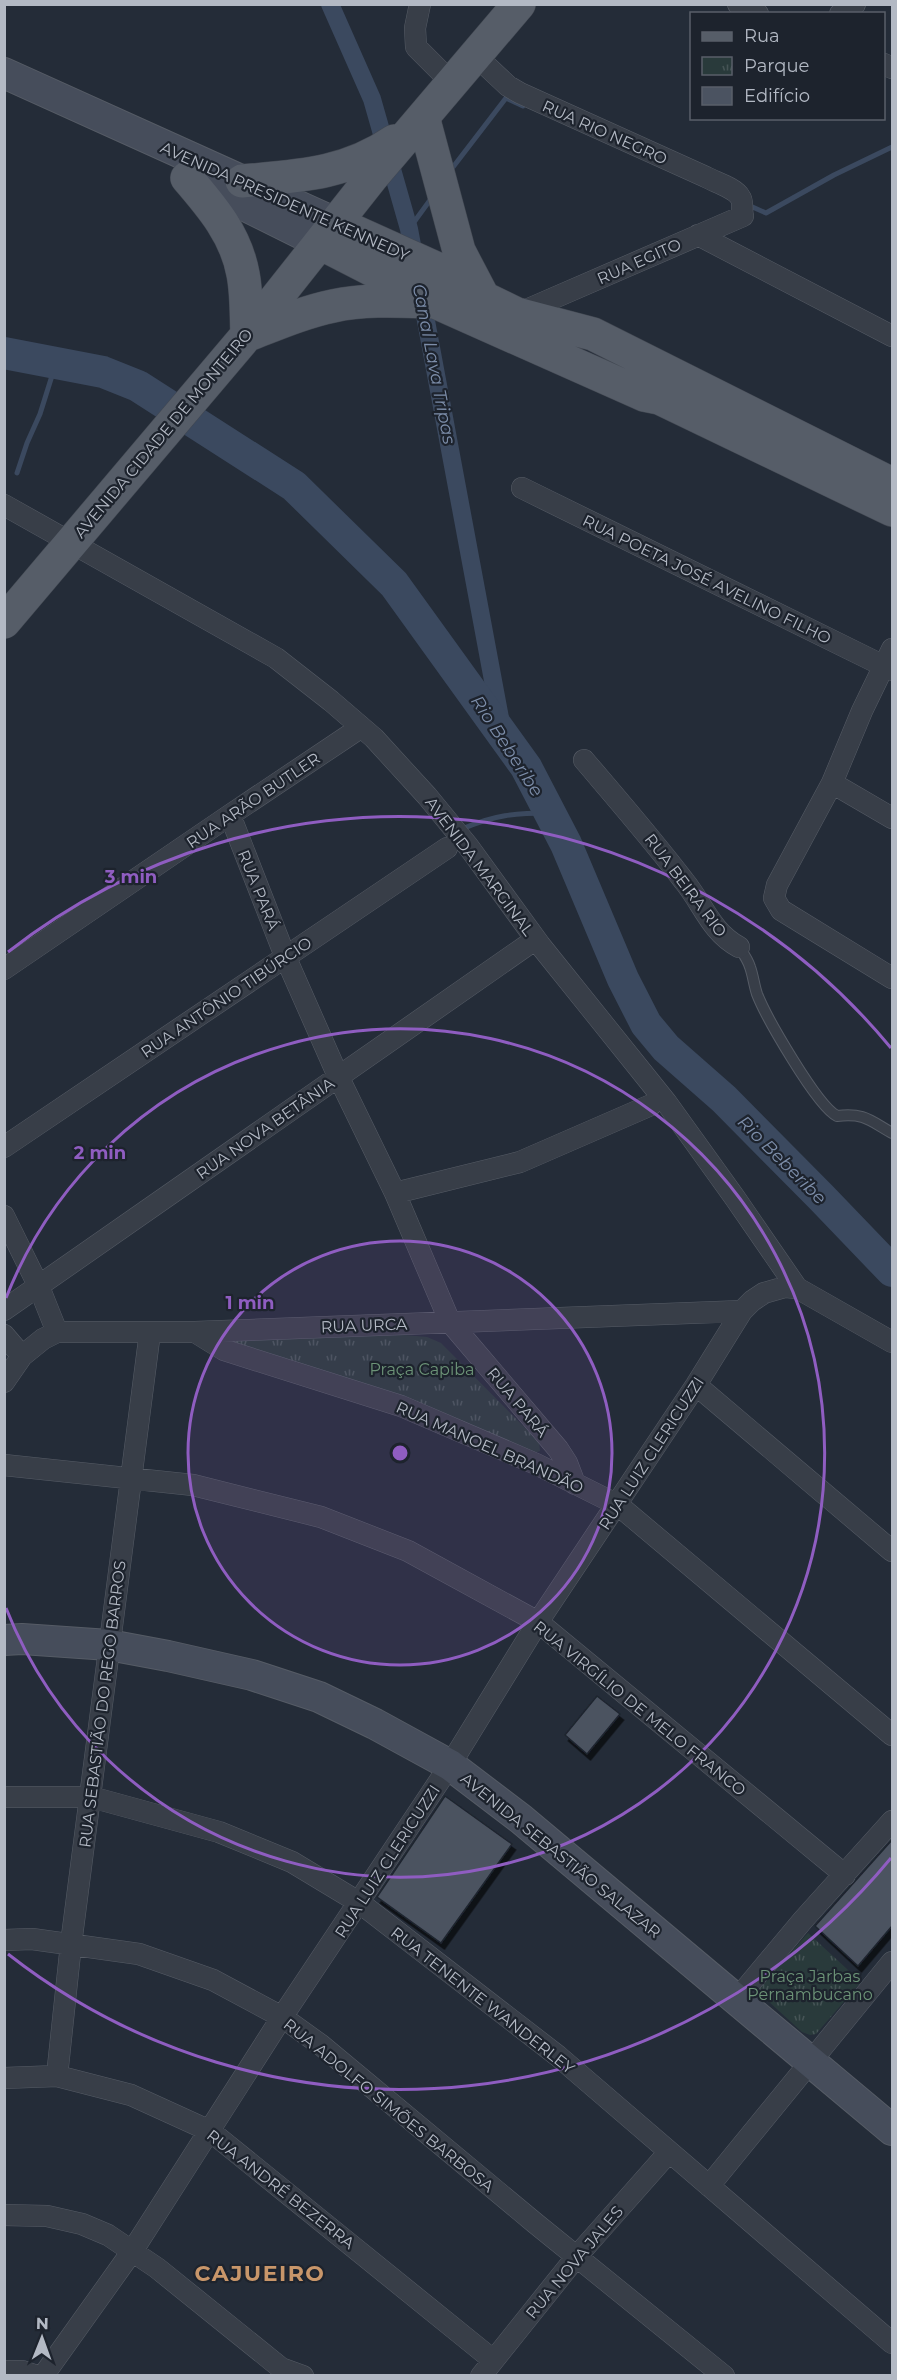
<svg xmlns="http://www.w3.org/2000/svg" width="897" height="2380" viewBox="0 0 897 2380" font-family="Montserrat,sans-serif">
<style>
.park{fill:url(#park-tufts)}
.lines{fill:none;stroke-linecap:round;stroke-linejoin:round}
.stream{stroke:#3b495f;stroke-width:5}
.canal{stroke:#3b495f;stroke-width:18}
.river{stroke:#3b495f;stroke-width:32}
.building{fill:#4b5361;stroke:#1f252f;stroke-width:1.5;filter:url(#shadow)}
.lane-casing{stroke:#565c66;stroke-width:12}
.street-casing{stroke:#565c66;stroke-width:22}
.secondary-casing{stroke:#565c66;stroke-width:32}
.primary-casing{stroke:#414751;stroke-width:34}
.lane{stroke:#383e48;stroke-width:10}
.street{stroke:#383e48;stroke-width:21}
.secondary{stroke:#464d5b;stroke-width:30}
.primary{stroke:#565d68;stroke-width:33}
.ring{fill:none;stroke:#8f5dc1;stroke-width:3}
.labels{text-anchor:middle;stroke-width:4.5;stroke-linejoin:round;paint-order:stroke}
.street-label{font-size:16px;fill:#b3b9c4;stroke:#1d232d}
.park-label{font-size:16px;fill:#6c9377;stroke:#1d232d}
.water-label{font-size:18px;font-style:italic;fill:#7d8eaa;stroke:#1d232d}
.district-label{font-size:22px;font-weight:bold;letter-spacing:1.5px;fill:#c8966a;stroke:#1d232d}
.centre{fill:#8f5dc1;stroke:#1d232d;stroke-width:3}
.ring-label{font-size:18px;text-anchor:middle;font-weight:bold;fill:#8f5dc1;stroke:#1d232d;stroke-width:4.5;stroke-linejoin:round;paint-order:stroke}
</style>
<defs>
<pattern id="park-tufts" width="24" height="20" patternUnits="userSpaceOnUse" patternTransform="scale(1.5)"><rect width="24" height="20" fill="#293a3b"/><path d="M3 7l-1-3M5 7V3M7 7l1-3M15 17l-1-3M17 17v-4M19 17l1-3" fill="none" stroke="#465456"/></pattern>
<filter id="shadow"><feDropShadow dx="3.5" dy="6" stdDeviation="0" flood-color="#0009"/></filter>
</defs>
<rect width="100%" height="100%" fill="#242c38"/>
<!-- park -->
<path class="park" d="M 404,1335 L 427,1337 L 441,1343 L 539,1442 L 540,1451 L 534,1453 L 421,1403 L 233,1344 L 235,1341 Z
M 808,1933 L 861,1982 L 816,2034 L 810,2035 L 802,2032 L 757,1991 Z"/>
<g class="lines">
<!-- stream -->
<path class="stream" d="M 450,171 L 506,98 L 523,106
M 748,205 L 766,213 L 834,175 L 892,147
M 409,229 L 433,196
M 17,473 L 27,443 L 40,414 L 56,363
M 462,829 C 494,815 515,813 550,813"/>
<!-- canal -->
<path class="canal" d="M 330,4 L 372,99 L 409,229 L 415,261
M 421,294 L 503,734"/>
<!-- river -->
<path class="river" d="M 4,353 L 103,372 L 138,386 L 294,486 L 394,584 L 526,767 L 566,844 L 623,979 L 646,1024 L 666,1048 L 724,1099 L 821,1197 L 892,1271"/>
</g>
<!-- building -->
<path class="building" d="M 597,1696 L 620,1714 L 587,1754 L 565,1735 Z
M 445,1796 L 512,1844 L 441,1943 L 377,1897 Z
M 892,1840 L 892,1926 L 858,1966 L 815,1926 Z"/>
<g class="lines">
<defs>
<path id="lane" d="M 739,947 C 743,953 748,960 750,967 C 753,975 754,985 757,994 C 766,1017 817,1106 837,1116 C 865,1113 869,1120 892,1133"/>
<path id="street" d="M 420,4 L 415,28 L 416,47 L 453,84
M 738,4 L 758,14
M 840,14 L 855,4
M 476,56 L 508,86 L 520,93 L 706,177 C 715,182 735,188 740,197 C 744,202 741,210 743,216 L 517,314
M 884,64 L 892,68
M 698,235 L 892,336
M 522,488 L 892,670
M 4,505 L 276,658 L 331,701 L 374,738 L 427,796 L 468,846 L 540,945 L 666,1102 L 735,1198 L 797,1288
M 892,649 L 862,711 L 832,783 L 777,885 L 774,898 L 781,910 L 892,978
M 584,760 C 618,800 652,839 684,881 C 703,904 711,932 739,947
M 832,783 L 892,818
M 230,815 L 285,956 L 338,1076 L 395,1193 L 450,1322 L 558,1449 L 567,1463 L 575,1484
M 4,969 L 230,815 L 354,732
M 4,1147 L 447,848
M 395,1193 L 520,1162 L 651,1105
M 4,1216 L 39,1287 L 57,1332
M 4,1310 L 526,946
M 195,1332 L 224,1350 L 401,1406 L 536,1464 L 618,1505 L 892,1735
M 4,1335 L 22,1356 L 43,1339 L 57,1332 L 195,1332 L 742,1311
M 4,1382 L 22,1356
M 696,1385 L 892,1551
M 4,1465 L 193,1485 L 321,1517 L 408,1551 L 538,1622 L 845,1875
M 4,1797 L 91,1797 L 219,1832 L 292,1862 L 360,1903 L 558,2056 L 892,2343
M 4,1940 L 32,1939 L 139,1954 L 213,1980 L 282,2017 L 321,2045 L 535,2223 L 724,2376
M 737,1999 L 803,1920 L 892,1821
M 57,2076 L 71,1944 L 150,1332
M 4,2078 L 57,2076 L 131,2095 L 210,2131 L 493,2360
M 709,2186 L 892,1962
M 4,2215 L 47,2216 L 82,2224 L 108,2235 L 157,2268 L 281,2368 L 303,2376
M 4,2371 L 22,2371 L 37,2376
M 43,2376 L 133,2250 L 282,2017 L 450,1765 L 538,1622 L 696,1385 L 742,1311 L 752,1301 L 764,1293 L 785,1287 L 797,1288 L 892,1342
M 481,2376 L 577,2256 L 669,2152"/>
<path id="secondary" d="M 4,73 L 336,223
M 195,181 L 320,243
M 4,1640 L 22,1639 L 109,1645 L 168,1656 L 252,1675 L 319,1697 L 375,1724 L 450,1765 L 521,1819 L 892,2130"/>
<path id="primary" d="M 425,115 L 425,124 L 459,251 L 482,295
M 187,178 C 212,207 236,235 243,274 C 247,294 246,316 247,335
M 242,181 C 298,176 347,174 394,141
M 336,223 L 449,274 L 482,297 L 517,314 L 593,334 L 892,484
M 320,243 L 435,302 L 644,395 L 659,398 L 892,510
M 248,335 C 276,324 304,312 333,306 C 364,299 400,301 432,302
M 4,622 L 247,335 L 372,177 L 519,4"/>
</defs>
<!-- lane casing -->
<use href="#lane" class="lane-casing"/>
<!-- street casing -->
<use href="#street" class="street-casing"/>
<!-- secondary casing -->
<use href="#secondary" class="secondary-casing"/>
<!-- primary casing -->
<use href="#primary" class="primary-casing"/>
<!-- lane -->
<use href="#lane" class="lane"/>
<!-- street -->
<use href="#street" class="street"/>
<!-- secondary -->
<use href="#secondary" class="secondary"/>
<!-- primary -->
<use href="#primary" class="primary"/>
</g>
<!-- distance rings -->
<circle cx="400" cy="1453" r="212" fill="#8f5dc1" fill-opacity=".12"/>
<g class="ring">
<circle cx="400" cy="1453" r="212"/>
<path d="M6 1298A424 424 0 1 1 6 1608"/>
<path d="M891 1858A636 636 0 0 1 8 1954M8 952A636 636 0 0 1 891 1048"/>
</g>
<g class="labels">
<!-- street labels -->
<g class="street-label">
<text transform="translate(605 132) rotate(24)" y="6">RUA RIO NEGRO</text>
<text transform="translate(285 201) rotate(24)" y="6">AVENIDA PRESIDENTE KENNEDY</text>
<text transform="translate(639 261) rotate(-24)" y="6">RUA EGITO</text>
<text transform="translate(163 433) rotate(-50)" y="6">AVENIDA CIDADE DE MONTEIRO</text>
<text transform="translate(707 579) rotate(26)" y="6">RUA POETA JOSÉ AVELINO FILHO</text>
<text transform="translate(253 800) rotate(-34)" y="6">RUA ARÃO BUTLER</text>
<text transform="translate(480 866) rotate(53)" y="6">AVENIDA MARGINAL</text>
<text transform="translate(686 885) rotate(53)" y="6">RUA BEIRA RIO</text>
<text transform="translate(259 890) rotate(68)" y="6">RUA PARÁ</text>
<text transform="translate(226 997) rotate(-34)" y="6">RUA ANTÔNIO TIBÚRCIO</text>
<text transform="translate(265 1128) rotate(-35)" y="6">RUA NOVA BETÂNIA</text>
<text transform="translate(364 1325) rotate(-2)" y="6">RUA URCA</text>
<text transform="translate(518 1402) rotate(50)" y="6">RUA PARÁ</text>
<text transform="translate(490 1447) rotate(24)" y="6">RUA MANOEL BRANDÃO</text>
<text transform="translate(651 1453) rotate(-57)" y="6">RUA LUIZ CLERICUZZI</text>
<text transform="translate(102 1704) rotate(-83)" y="6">RUA SEBASTIÃO DO REGO BARROS</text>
<text transform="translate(640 1708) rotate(39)" y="6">RUA VIRGÍLIO DE MELO FRANCO</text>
<text transform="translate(561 1855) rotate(39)" y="6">AVENIDA SEBASTIÃO SALAZAR</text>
<text transform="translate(387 1861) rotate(-57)" y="6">RUA LUIZ CLERICUZZI</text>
<text transform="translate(483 2000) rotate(38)" y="6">RUA TENENTE WANDERLEY</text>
<text transform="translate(389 2105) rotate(39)" y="6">RUA ADOLFO SIMÕES BARBOSA</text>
<text transform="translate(281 2189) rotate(38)" y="6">RUA ANDRÉ BEZERRA</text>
<text transform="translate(574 2262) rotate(-50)" y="6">RUA NOVA JALES</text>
</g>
<!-- park labels -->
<g class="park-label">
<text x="422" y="1375">Praça Capiba</text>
<text x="810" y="1982">Praça Jarbas<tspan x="810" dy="18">Pernambucano</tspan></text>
</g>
<!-- water labels -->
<g class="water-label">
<text transform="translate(434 364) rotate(79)" y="6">Canal Lava Tripas</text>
<text transform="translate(507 746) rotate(57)" y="6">Rio Beberibe</text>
<text transform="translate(782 1160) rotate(45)" y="6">Rio Beberibe</text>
</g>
<!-- district labels -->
<g class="district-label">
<text x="260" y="2281">CAJUEIRO</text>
</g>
</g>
<circle cx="400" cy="1453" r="9" class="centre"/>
<g class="ring-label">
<text x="131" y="883">3 min</text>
<text x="100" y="1159">2 min</text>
<text x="250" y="1309">1 min</text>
</g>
<!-- border -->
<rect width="897" height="2380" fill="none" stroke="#b3b9c4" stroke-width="12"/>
<!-- legend -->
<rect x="690" y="12" width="195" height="108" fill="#1d232d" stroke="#595f69" stroke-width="1.5"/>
<rect x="702" y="32" width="30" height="9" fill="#565d68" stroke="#595f69" stroke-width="1.5"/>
<text x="744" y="42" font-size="18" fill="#b3b9c4">Rua</text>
<rect x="702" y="57" width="30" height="18" fill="url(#park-tufts)" stroke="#595f69" stroke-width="1.5"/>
<text x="744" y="72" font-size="18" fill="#b3b9c4">Parque</text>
<rect x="702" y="87" width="30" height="18" fill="#4b5361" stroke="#595f69" stroke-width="1.5"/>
<text x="744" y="102" font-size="18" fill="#b3b9c4">Edifício</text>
<!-- north arrow -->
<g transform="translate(42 2338) rotate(1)" stroke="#1d232d" stroke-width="4.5" paint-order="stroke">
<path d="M0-4.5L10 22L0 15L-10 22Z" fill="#b3b9c4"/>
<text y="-9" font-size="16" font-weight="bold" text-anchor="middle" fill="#b3b9c4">N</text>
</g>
</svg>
